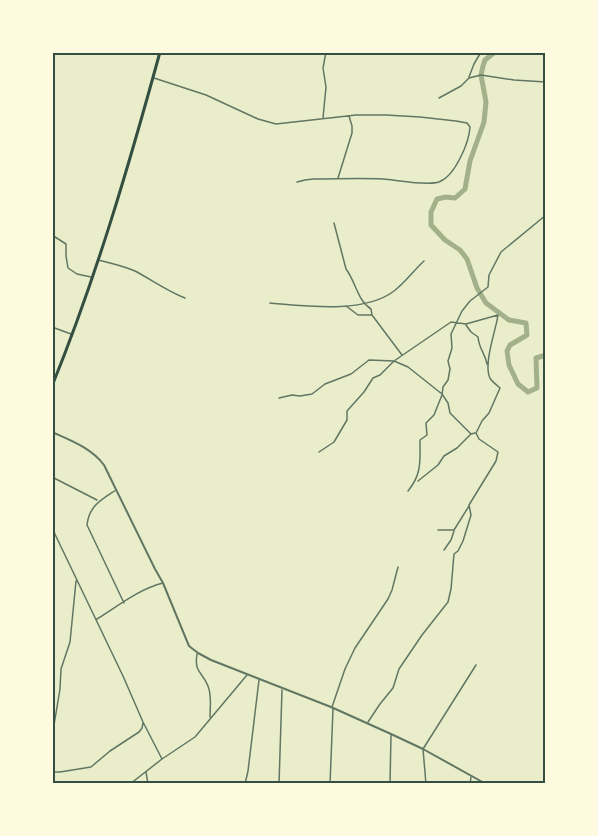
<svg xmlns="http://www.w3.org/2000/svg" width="598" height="836" viewBox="0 0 598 836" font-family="'Varela Round',sans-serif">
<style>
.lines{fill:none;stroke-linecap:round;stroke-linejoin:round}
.river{stroke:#a3b18a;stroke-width:5}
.minor{stroke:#617663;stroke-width:1.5}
.tertiary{stroke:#617663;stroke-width:2}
.primary{stroke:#344e41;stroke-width:3}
.neatline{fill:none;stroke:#344e41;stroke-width:2}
</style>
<rect width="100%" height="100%" fill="#e9edc9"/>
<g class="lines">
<!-- river -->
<path class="river" d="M 495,52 L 485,60 L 483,66 L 481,75 L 486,102 L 484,122 L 470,161 L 465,189 L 455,198 L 446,197 L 437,199 L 431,212 L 431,225 L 445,240 L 460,250 L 467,259 L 477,288 L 486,303 L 509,320 L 526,323 L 527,335 L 510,345 L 507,351 L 509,365 L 518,384 L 528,392 L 537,388 L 536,358 L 546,355"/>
<!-- minor -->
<path class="minor" d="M 469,77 L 474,64 L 481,52
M 154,78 L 206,95 L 258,119 L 276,124 L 356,115 L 386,115 L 420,117 L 456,121 L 467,123 L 470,127 C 469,143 455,176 439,182 C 427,186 397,180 383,179 C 360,178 336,179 313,179 L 305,180 L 297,182
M 439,98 L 461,86 L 469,78 L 481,75 L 514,80 L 546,82
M 323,118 L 326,87 L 323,68 L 326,52
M 338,178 L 352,133 L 352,126 L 349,116
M 334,223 L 346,269 C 356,282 357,300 371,309 L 372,315 L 402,355
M 52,235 L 66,244 L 66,256 L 68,268 L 77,274 L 91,277
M 98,260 C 111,263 123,266 135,271 C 152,280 167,291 185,298
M 270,303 C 306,306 364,314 394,291 C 405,283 414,270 424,261
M 346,306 L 358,315 L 371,315
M 466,325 L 471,332 L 478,337 C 479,349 485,353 487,364
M 52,327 L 71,334
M 279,398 L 292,395 L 300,396 L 312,394 L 325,384 L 351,374 L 369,360 L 394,361 L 408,367 L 442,394 L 448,403 L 450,413 L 471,434
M 319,452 L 334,442 L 347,420 L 347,411 L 364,392 L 373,378 L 380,375 L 394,361 L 451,322 L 466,324 L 498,315 C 496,330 483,364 490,378 C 491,381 497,385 500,388 L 489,413 L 482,421 L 476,433 L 479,439 L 498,452 L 496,461 L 469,505 L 471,515 L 463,541 L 458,551 L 454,554 L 451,589 L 448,602 L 422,635 L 399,669 L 393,688 L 380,704 L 368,722
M 52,477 L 97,500
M 418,481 L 438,465 L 444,456 L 457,448 L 471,434 L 475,433
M 116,490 C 101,500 89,506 87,525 L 124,603
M 408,491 C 422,474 420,461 420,440 L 427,435 L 426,423 L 434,415 L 442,395 L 443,387 L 448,380 L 450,369 L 448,361 L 452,348 L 451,334 L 462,311 L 470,301 L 488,287 L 489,275 L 501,252 L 546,215
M 52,528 L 123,676 L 143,722 L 162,759
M 438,530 L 454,530 L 469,506
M 444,550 L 451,540 L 454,531
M 97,619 C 118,606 139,589 163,583
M 197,654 C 194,673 202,671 208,686 C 212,696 210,707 210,717
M 332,707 L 345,669 L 355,648 L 388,599 L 392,590 L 398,567
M 52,737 L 60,689 L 61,669 L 70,642 L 76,581
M 52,772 L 60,772 L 91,767 L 110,751 L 139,732 L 142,728 L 143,723
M 146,772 L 148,784
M 130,784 L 162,759 L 195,737 L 247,675
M 245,784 L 248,771 L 259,680
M 279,784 L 282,690
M 330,784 L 333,709
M 390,784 L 391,735
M 426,784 L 423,749 L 476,665
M 470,784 L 471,777"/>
<!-- tertiary -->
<path class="tertiary" d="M 52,432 C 72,441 91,448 104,465 L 155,569 L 163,583 L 189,646 L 198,653 L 211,660 L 331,707 L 391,734 L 423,749 L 486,784"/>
<!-- primary -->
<path class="primary" d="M 52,386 C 96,278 129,165 160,52"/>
</g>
<!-- border -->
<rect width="598" height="836" fill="none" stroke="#fefae0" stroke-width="108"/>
<rect x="54" y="54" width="490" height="728" class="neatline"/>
</svg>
